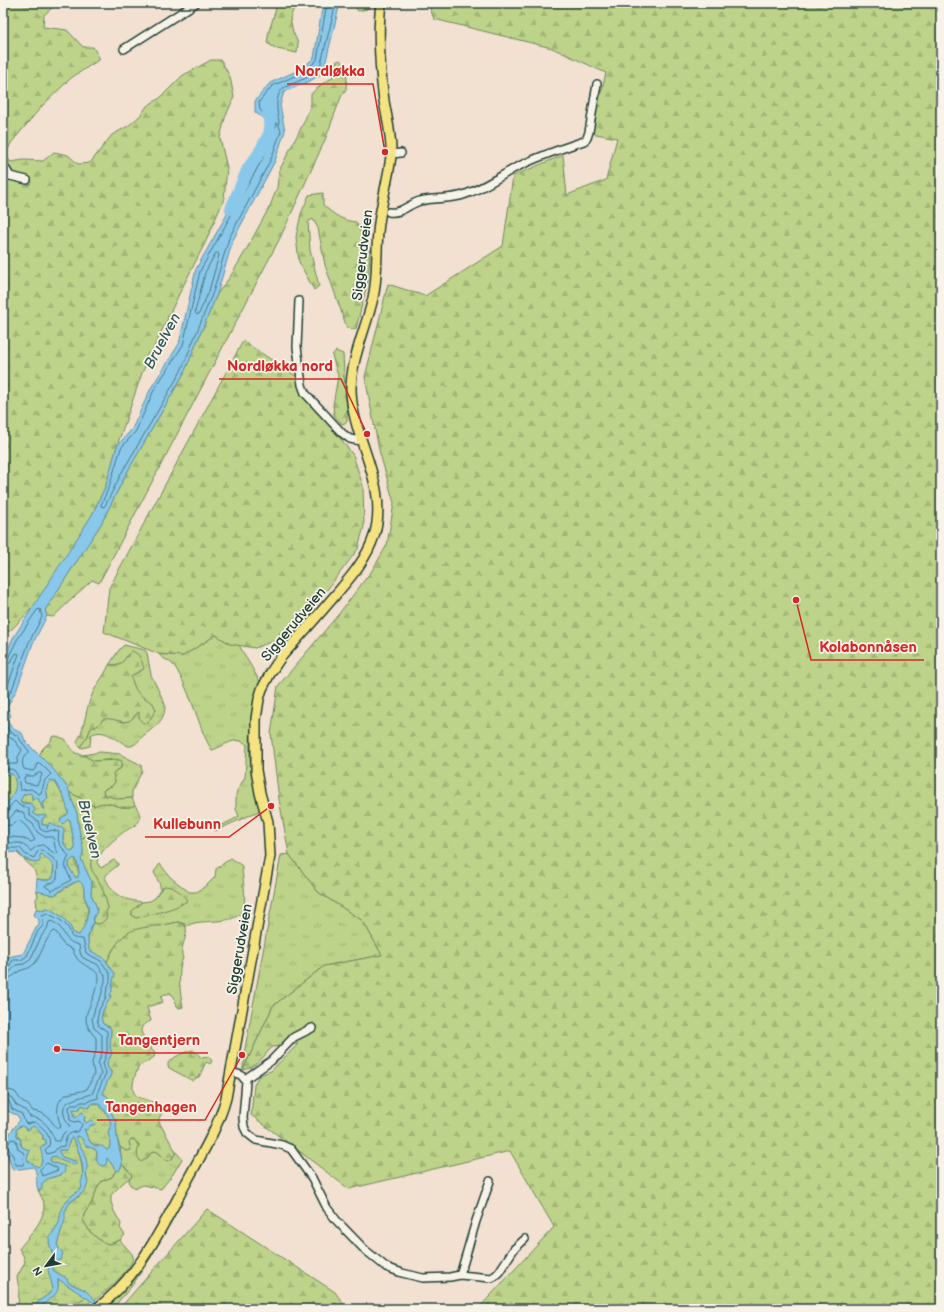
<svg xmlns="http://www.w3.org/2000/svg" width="944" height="1312" viewBox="0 0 944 1312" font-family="'Balsamiq Sans',sans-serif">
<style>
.grass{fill:url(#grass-tufts);stroke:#6e885e}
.forest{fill:url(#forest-firs);stroke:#6e885e}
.wetland{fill:url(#wetland-marsh);stroke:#6e885e}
.water{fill:#8ac8eb;stroke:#5f90a2;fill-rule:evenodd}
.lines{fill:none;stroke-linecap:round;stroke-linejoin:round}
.shore{stroke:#4a757d;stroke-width:1}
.stream{stroke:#5f90a2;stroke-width:2}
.river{stroke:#8ac8eb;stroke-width:12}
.minor-casing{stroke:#1f3d34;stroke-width:10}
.major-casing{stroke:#1f3d34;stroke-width:12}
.minor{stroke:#f7f3e8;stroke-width:7}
.major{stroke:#f5e382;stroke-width:9}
.labels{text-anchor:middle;stroke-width:3.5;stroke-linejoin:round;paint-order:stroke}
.street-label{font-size:14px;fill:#1f3d34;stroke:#f7f3e8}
.water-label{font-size:15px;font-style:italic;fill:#345959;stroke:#f7f3e8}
.leader{fill:none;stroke:#d62828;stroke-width:1.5}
.callout-dot{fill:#d62828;stroke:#f7f3e8;stroke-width:1.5}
.callout-label{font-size:15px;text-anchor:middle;font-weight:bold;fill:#d62828;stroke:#f7f3e8;stroke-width:3.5;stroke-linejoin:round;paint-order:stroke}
</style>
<defs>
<pattern id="grass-tufts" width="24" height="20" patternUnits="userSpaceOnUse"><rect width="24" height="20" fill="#bdd389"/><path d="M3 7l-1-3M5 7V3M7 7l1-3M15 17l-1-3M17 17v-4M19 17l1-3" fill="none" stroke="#a2b677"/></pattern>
<pattern id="forest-firs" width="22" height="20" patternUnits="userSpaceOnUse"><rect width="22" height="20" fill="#bdd389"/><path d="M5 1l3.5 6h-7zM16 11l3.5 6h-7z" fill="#a2b677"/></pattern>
<pattern id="wetland-marsh" width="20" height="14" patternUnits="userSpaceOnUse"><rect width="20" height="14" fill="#bdd389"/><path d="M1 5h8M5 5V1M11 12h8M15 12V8" fill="none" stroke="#a2b677"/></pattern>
</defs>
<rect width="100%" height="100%" fill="#f2e0d1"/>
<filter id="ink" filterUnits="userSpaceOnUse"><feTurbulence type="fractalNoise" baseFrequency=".025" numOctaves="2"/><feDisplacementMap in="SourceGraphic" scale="8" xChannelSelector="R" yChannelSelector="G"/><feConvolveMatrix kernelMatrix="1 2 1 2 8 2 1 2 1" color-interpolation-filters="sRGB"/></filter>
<g filter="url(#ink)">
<!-- grass -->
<path class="grass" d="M 216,635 L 230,644 L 239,645 L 260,682 C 252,706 249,733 250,759 C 251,776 256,793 261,810 L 215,831 L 214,825 C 221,827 233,820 239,816 L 236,809 L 236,795 L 237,791 L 245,777 L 247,745 C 237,734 223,747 212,750 C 205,740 201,727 197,716 C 191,700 185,684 177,670 C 171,659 162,660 159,654 L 183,656 Z
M 124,645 L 145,650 L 147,653 L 151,675 L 165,704 C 166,721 154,727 143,736 C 139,740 137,744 131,746 L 128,746 C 117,740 103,727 91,735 L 90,746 L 82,748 L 80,747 L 87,737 L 91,728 L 103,719 L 109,718 L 123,722 L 129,721 L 139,712 L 147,724 L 156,710 L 147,700 L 138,694 L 135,689 L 131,677 L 134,674 L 141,671 L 128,654 C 123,663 120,665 109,665 L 119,650 Z
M 100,752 L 120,754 L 141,765 L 142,771 L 132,791 L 132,798 L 118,799 L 105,795 L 103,791 L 115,782 L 113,774 L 115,771 L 120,769 L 122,766 L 118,759 L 94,761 L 83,755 Z
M 9,773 L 13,775 C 14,778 16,781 16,785 C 17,792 9,803 3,807 L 3,776 Z
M 69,792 L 82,799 L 87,804 L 94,806 C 110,797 119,813 135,805 C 137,808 141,815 140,819 C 138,825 130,828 125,831 C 116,838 98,852 97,863 L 101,868 L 114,860 L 118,863 L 118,865 L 108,873 L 105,877 C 114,897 121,899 142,902 L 132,911 L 132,915 L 136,918 L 182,904 L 165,886 L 160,890 L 160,885 L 154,872 L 160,864 L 170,877 L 189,892 L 197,892 L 208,884 L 215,877 L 216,869 L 231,858 L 242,866 L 242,869 C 243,881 246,895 244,906 C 240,929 196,916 186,927 L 185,924 L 178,922 L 137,930 L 113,949 L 107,962 C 101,954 95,956 89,950 C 89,946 88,944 88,940 C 88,935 91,931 91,926 L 94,923 L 98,924 L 108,908 L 102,889 L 96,876 L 92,873 L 90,865 L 94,848 L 85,837 L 81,838 L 79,829 L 77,814 Z
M 289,854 L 318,892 L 363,921 L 382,955 L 324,966 L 273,1006 L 243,1070 L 243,1065 L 247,1055 L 244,1054 L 281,855 Z
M 131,1139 L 134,1139 L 147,1158 L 153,1151 C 159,1152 161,1154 164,1159 L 172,1159 L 176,1152 L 182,1159 L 173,1174 L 161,1189 L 143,1185 L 136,1188 L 130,1185 L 129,1179 L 132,1177 L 125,1167 L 122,1165 L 120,1147 L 126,1151 L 130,1150 L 128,1142 Z
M 184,1194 L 186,1195 L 150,1259 L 131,1287 L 112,1309 L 103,1309 L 117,1297 L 129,1284 Z"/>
<!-- forest -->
<path class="forest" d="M 6,3 L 53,3 L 53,7 L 44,15 L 43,27 L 67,30 L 83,47 L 93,47 L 100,59 L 71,78 L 42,106 L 11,143 L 6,154 L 10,162 L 24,160 L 43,161 L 54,152 L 68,155 L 78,164 L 90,163 L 112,135 L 128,126 L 140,116 L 147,106 L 160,98 L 182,76 L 211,60 L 221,60 L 230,77 L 234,97 L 225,118 L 220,138 L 227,168 L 224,199 L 205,243 L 179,294 L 142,373 L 117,446 L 106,485 L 92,515 L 37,603 L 10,631 L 3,630 L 3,4 Z
M 269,3 L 296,3 L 290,18 L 293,32 L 298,43 L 297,53 L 277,49 L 267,43 L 269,31 L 276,9 Z
M 352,3 L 374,3 L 367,9 L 358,11 Z
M 428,3 L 941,3 L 941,1309 L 478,1309 L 554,1227 L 510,1151 L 349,1189 L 251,1115 L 254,1085 L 259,1075 L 271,1071 L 298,1044 L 272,1047 C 264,1056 256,1068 243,1070 L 273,1006 L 324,966 L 382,955 L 363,921 L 318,892 L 289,854 L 279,799 L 271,734 L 278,686 L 338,615 L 373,569 L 387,545 L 394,503 L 379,450 L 365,377 L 388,284 L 425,296 L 503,246 L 513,176 L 563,155 L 567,195 L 606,180 L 617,138 L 591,133 L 606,73 L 552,48 L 434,19 Z
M 340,60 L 345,65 L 347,78 L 346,89 L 341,97 L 325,140 L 280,238 L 99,583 L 92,580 L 53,617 L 47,616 L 45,610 L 101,524 L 125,476 L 184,373 L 217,294 L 230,277 L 245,252 L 270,206 L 277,188 L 279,171 L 304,122 L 311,104 L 311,94 L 322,84 L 332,78 L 336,62 Z
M 323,193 L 323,205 C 333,214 342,221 356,222 L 363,237 L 368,244 L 370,255 L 368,280 L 356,329 L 347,328 L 325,265 L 318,228 L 313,219 L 308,222 L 310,250 L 319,286 L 314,290 L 299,262 L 296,237 L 301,214 L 309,195 Z
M 243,341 L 299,378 L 333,429 L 353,455 L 363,486 L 364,526 L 358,549 L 320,599 L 281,638 L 255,648 L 230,644 L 216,635 L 183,656 L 159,654 L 104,632 L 109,588 Z
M 336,351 L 343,354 C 344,366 344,378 345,390 C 346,401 348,411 347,422 L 342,424 L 334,415 L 333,405 L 338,376 L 332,355 Z
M 132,651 C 140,654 142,661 144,669 L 134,674 L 131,677 C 136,694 139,695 153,703 L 156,710 L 147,724 C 139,722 139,719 139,712 C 135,714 133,719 129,721 C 123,724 112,717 103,719 C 99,725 97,727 91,728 L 87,737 L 80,747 L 77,742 C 84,730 85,714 90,700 C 94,687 104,677 109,665 C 127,665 121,660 132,651 Z
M 56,736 L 65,739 L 75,753 L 83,755 L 94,761 L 121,760 L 122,763 L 120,769 L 115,771 L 113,774 L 115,782 L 112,786 L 106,788 L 103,791 L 105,795 L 118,799 L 132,798 L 135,805 C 119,813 110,797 94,806 L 87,804 L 82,799 L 69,792 L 66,785 L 39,755 L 43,748 L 51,741 L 52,737 Z
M 85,837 C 101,839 89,857 91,867 C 92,872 94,873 97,878 C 102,886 106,898 108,908 L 106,912 L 107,917 C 103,923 100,925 94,923 L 93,918 L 96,913 L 97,908 L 91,894 L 92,883 L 81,859 L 83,852 L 81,838 Z
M 165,886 C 173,886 183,893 187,901 C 174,910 151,914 136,918 L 132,915 L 132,911 L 142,902 L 150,901 L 155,898 L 160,890 Z
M 178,922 C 197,927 177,945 183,958 C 177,971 180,993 183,1007 L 179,1008 L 177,1006 L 174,997 L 170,993 L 163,995 L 161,997 L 163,1002 L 147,1007 L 151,1021 C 148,1022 143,1024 142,1027 C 138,1033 147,1041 152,1043 L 151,1049 L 155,1053 L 154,1057 L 138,1067 C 137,1072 133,1079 133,1085 C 132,1100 144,1097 152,1102 C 156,1104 159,1109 162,1113 L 159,1118 L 159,1122 L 176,1152 L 172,1159 L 167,1161 C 160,1157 163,1152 153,1151 L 147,1158 L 141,1162 C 136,1157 137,1152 139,1146 L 134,1139 L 131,1139 L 129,1142 L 131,1150 L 126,1151 L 120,1147 L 117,1138 L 116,1121 L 108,1108 L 106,1096 L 102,1093 L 111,1074 L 111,1071 L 108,1068 L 107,1063 L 112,1053 L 110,1048 L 111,1030 L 110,1027 L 103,1024 C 98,1015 107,1004 111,996 L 110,994 C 113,988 112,980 115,974 L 107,962 C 111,953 117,941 126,934 C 136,926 164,926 178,922 Z
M 193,1050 L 202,1058 L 209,1057 L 212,1061 L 210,1064 L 207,1062 L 205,1064 L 199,1077 L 196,1078 L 193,1081 L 171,1069 L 168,1067 L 168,1063 C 175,1056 184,1052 193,1050 Z
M 122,1165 L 131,1173 L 132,1177 L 125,1181 L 111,1195 L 111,1202 L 114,1211 L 121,1224 L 120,1228 L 125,1235 L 120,1240 L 110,1244 L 103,1243 L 90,1232 L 83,1220 L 84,1214 L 91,1204 L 98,1186 L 102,1181 L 112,1177 L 116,1170 L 120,1169 Z
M 207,1209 L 335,1292 L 347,1309 L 119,1309 Z
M 87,1297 L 91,1301 L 82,1309 L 63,1309 Z"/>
<!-- wetland -->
<path class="wetland" d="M 50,780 L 55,782 C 60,791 69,803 68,814 L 64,816 L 64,823 L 68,819 L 70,820 L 75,849 L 71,852 C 64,846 62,841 64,832 L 60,827 L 57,827 L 52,824 L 49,823 L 47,829 L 47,825 L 42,825 L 42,819 L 46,816 L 37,816 L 32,813 L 30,803 L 25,803 L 20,801 L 24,794 L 30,793 L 32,795 L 32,800 L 35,798 L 38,798 L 44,810 L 42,803 L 48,798 L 46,789 Z
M 16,852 C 20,853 19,855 23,858 C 27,861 34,862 39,862 L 40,854 L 42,854 L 54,866 L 52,879 L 46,880 L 37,879 L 34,869 Z
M 75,858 L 79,874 L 77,878 C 70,873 64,861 75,858 Z
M 79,881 L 82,883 L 84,887 L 84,896 L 88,907 L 85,927 L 79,935 L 73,933 C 69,921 58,912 46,908 L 42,910 L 37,909 L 36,899 L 38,896 L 37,891 C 43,891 50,895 53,895 C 57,895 71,883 79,881 Z
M 92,1103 L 99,1103 C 106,1115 115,1118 108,1133 L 111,1142 L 109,1149 L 107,1150 C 91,1141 92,1148 84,1129 L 86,1130 L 91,1125 L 93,1125 L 95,1123 L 92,1120 L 87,1123 L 84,1121 L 85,1117 L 81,1113 L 76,1118 L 73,1116 L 74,1114 L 73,1108 L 81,1107 L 82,1105 L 88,1108 L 90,1107 Z
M 22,1126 L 28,1130 L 33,1126 C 38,1128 38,1129 40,1133 L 43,1135 L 43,1139 L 46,1140 L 46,1144 L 43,1145 C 43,1153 45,1162 38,1167 L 27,1161 L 27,1158 L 30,1151 L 22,1147 L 20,1138 L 17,1136 L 16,1130 L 18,1127 Z
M 72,1136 C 81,1155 84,1168 82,1188 L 69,1198 L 62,1207 L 59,1223 L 53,1233 L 49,1242 L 53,1256 C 45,1275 50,1271 53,1288 L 49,1294 L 39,1301 L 34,1309 L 18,1309 L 19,1289 L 17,1277 L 25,1262 L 23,1255 L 19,1249 C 28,1237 45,1221 44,1205 C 44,1200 40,1195 38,1190 L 40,1191 L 42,1184 L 46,1179 L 61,1175 L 64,1166 L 51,1162 L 50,1159 L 51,1157 L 56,1156 L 60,1160 L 71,1164 L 77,1162 L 62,1157 L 59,1152 L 59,1150 L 66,1150 L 68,1148 L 70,1139 Z
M 76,1136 L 80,1136 C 82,1139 83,1142 86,1145 C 89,1148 93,1147 97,1152 L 96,1160 L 106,1160 L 107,1158 L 116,1170 L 112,1177 L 102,1181 L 98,1186 L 91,1204 L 84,1214 L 83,1220 L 90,1232 L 103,1243 L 110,1244 L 120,1240 C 122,1243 133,1254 133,1256 C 134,1268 104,1293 95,1300 L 85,1290 L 69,1283 L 64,1277 L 54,1271 L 52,1266 L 55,1262 L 61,1259 L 62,1253 L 59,1249 L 57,1244 L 63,1225 L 65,1211 L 70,1202 L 80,1196 L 87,1181 L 85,1156 L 76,1139 Z
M 58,1279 L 87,1297 L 63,1309 L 40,1309 C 49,1294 59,1301 58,1279 Z"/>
<!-- water -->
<path class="water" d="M 323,3 L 340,3 L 323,73 L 310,81 L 284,92 L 280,105 L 285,131 L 275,161 L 233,240 L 217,294 L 184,373 L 125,476 L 101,524 L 45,610 L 47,616 L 33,643 L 17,689 L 7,707 L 11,716 L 7,720 C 11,728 14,730 22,733 L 25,741 L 53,769 L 68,788 L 77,814 L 79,829 L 83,848 L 83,854 L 81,859 L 92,883 L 91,894 L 97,908 L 96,913 L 93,918 L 94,923 L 91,926 C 91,931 87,935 88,940 C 88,944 89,946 89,950 L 104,958 L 115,974 C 114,976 111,990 112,992 L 110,994 L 111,997 C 106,1005 98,1015 103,1024 L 111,1028 L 110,1048 L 112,1053 L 107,1063 L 108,1068 L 111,1072 L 111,1074 L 102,1093 L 108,1097 L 108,1108 L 116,1121 L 117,1138 L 122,1161 L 122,1165 L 119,1171 L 116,1170 L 107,1158 L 106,1165 C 95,1168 97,1159 97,1152 L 95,1149 L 86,1146 C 83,1142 83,1136 76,1136 L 76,1139 C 81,1147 86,1155 87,1164 C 87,1170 85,1177 88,1183 L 85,1191 L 70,1202 L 65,1211 L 65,1219 L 57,1244 L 59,1249 L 63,1253 L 61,1259 L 55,1262 L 52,1266 L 54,1271 L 66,1278 L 69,1283 L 85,1290 L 96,1301 L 95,1303 L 93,1302 L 58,1279 C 58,1282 58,1286 58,1289 C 56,1298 44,1301 40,1309 L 34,1309 L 39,1301 L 49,1294 L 53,1288 L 48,1270 L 53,1256 L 49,1242 L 50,1237 L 59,1223 L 61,1211 L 64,1205 L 69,1198 L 82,1188 L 81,1182 C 87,1171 78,1147 72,1137 L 69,1142 L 68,1148 L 66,1150 L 59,1150 L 59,1152 L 62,1157 L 77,1162 L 77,1164 L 74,1165 L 60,1160 L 56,1156 L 51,1157 L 50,1159 L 51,1162 L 64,1166 L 65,1172 C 58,1178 48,1175 42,1184 L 42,1190 L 38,1190 C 35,1181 39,1178 34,1167 L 13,1170 C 9,1163 10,1154 3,1150 L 3,1142 L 20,1120 L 17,1115 L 7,1111 L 7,1105 L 3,1104 L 3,964 L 7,963 L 6,960 L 7,957 L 23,954 L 36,928 L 39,925 L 39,920 L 34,915 L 36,909 L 42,910 L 48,908 C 59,914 69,920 73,933 L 79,935 C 84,929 90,913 88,905 C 87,902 85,899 84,896 C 84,890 85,885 79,881 C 70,883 62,889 55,895 L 36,891 L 37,879 C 42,880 49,882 53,878 L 54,866 L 42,854 L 40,855 L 40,861 L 37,863 L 23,858 L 18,852 L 7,853 L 3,848 L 3,813 L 6,808 L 5,806 C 13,796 21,784 11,773 L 3,776 L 3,660 L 13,638 L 92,515 L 106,485 L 117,446 L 132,429 L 151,388 L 179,344 L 196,269 L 260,156 L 272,125 L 255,112 L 255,101 L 270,83 L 301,69 L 314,58 ZM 50,780 L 55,782 L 64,797 L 68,811 L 68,814 L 61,818 L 60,822 L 62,824 L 64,823 L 68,819 L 70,820 L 75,849 L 72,852 C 64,847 61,841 64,832 L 63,828 L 57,827 L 51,823 L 49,823 L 47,829 L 47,825 L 42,825 L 42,819 L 46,816 L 46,815 L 37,816 L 32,813 L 35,811 L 32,804 L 22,803 L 20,801 L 24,794 L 30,793 L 32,795 L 32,801 L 35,798 L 38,798 L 42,808 L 44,810 L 42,803 L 48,799 L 46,789 ZM 74,858 L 76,859 C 78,865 81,873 77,878 L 75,877 L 69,867 L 69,862 ZM 92,1103 L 99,1103 L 102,1109 L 105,1110 C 109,1121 114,1121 108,1133 L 111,1142 L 109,1149 L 107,1150 L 102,1146 L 95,1146 L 91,1143 L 88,1139 L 84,1129 L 87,1130 L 91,1125 L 94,1125 L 95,1123 L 92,1120 L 90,1120 L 87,1123 L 84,1121 L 85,1115 L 82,1112 L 76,1118 L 73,1116 L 74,1114 L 73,1109 L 78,1110 L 82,1105 L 89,1108 ZM 22,1126 L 28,1130 L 33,1126 C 38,1128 38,1129 40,1133 L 43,1135 L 43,1139 L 46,1140 L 46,1144 L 40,1147 C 42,1155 45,1162 38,1167 L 28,1161 L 27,1158 L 30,1151 L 22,1147 L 20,1143 L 21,1141 L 17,1136 L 16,1130 L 18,1127 Z"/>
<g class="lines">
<!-- shore -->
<path class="shore" d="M 327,3 L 317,60 L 304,72 L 272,86 L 259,102 L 260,110 L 277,124 L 263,158 L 200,271 L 183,345 L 154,390 L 136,431 L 121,448 L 109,487 L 101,505 L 102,507 L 105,506 L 121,474 L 181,371 L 213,292 L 229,238 L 271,159 L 281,131 L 278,124 L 279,122 C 277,111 274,97 283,88 L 308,77 L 319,71 L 336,3
M 216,253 L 218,253 L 219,255 L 209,291 L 199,314 L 197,315 L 195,312 L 205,273 Z
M 3,660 L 8,658 L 17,640 L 37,610 L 40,609 L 42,617 L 29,642 L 13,687 L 4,705 L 5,715 L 3,719
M 3,665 L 10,663 L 16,653 L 19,654 L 8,685 L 3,697
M 3,721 L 10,732 L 18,736 L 21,741 L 29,751 L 29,753 C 22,756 21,762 24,769 L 32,771 L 36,769 L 38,763 L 40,763 L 51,774 L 45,780 L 41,793 L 39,794 L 31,789 L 20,790 L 18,776 L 14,770 L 8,769 L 3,772
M 3,731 L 7,736 L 14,740 L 22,750 L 18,757 L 17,764 L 8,764 L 3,766
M 39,773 L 41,773 L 42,775 L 37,785 L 25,783 L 24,778 L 25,776 L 33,776 Z
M 3,815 L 8,813 L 10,806 L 15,801 L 20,806 L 29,808 L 29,815 L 38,821 L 40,829 L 46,832 L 52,830 L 59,832 L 58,840 L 60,845 L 69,856 C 62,868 67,869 71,880 L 52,891 L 45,886 L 47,884 L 54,882 L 57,878 L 58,864 L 54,859 L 42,850 L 38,851 L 34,858 L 25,854 L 20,848 L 9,848 L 3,847
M 3,820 L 10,818 L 16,811 L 23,812 L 27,820 L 33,824 L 37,832 L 45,837 L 53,837 L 55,847 L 58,853 L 55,854 L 43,845 L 37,846 L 31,851 L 21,843 L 10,843 L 3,842
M 3,826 L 11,825 L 19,820 L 28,828 L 35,840 L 31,842 L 22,838 L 3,836
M 3,967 L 9,967 L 13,960 L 21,960 L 27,956 L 38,931 L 43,926 L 43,921 L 42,915 L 47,913 C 54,917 60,919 66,925 C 75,936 65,938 83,939 L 86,953 L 101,961 L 110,974 L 110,981 L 106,993 L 106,997 L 99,1010 L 97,1019 L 99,1026 L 107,1031 L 107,1052 L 103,1064 L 106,1073 L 98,1091 L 98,1098 L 91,1100 L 87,1102 L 81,1102 L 77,1105 L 72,1105 L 69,1107 L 70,1120 L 74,1122 L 79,1121 L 82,1124 L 79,1131 C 67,1134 67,1134 64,1146 L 58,1147 L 54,1152 L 47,1154 L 45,1150 L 49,1146 C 52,1138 43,1125 34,1122 L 28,1124 L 25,1123 L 22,1114 L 12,1109 L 9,1101 L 3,1101
M 3,972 L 10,972 L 16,965 L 24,964 L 30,960 L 42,935 L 47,929 L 49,922 L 51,921 C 68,928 59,940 79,945 L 80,952 L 82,957 L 87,960 L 97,964 L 105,975 L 105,981 L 101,996 L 95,1008 L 92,1019 L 94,1028 L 102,1035 L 102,1052 L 98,1064 L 101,1074 L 92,1094 C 72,1100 53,1101 70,1127 L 63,1134 L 60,1141 L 55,1141 C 51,1129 43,1117 30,1117 L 25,1110 L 16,1105 L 12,1098 L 8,1096 L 3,1096
M 3,978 C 11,979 13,976 19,971 C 24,969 29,969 33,965 C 42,957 43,940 54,931 L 57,933 L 63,944 L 73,950 C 78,969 99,966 99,979 C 99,982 96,987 95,991 C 90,1012 77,1017 96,1038 L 96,1051 L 92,1062 L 94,1074 L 87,1089 C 81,1092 74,1092 68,1094 C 55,1099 56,1115 61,1126 L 59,1128 L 57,1128 L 48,1117 L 42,1113 L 33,1111 L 29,1106 L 21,1100 L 15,1092 L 9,1090 L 3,1090
M 12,1139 L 16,1140 L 18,1149 L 24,1153 L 23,1158 L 24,1163 L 23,1165 L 16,1165 L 13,1156 L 7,1146 Z
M 47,1163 L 57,1168 L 58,1170 L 42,1176 L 40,1170 Z"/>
<!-- stream -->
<path class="stream" d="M 3,1156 L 6,1153"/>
<!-- river -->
<path class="river" d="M 231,209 L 248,168 L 258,155 L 270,132 L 268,107"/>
<defs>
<path id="minor" d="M 124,49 L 196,3
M 391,154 L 401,153
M 3,164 L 10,176 L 27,180
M 389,212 C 401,214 409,204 420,201 C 435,197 451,200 466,194 C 483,188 499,177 515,168 C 537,157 560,149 584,141 L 587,138 L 589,132 L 597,84
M 299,301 L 297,347 L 302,385 L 305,393 L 342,433 L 350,439 L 361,441
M 231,1072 L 241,1075 L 246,1081 L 243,1118 L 244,1127 L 247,1133 L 256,1140 L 282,1145 L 291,1149 L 312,1178 L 327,1208 L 337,1221 L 364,1249 L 386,1267 L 402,1273 L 423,1278 L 450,1277 L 460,1275 L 491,1278 L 495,1276 L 499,1272 L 514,1249 L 525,1239
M 245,1079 L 271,1061 L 294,1037 L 312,1028
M 460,1275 L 476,1221 L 490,1181"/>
<path id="major" d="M 96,1309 C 139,1277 161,1229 186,1183 C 201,1155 218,1128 226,1098 L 270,856 L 268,822 L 260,793 L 256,770 L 256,719 L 259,699 L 262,689 L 271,672 L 281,657 C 298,638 315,619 332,599 C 348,580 366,561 374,536 C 390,485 352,440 351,390 C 351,358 366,329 373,298 C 378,276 376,254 378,232 C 380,206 388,182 391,156 C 392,137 387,119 384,101 C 380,69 377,35 381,3"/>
</defs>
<!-- minor casing -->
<use href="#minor" class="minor-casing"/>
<!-- major casing -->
<use href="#major" class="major-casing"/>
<!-- minor -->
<use href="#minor" class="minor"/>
<!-- major -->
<use href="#major" class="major"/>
</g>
</g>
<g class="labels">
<!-- street labels -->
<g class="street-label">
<text transform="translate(362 255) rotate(-83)" y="5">Siggerudveien</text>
<text transform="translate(293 624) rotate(-50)" y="5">Siggerudveien</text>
<text transform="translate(239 949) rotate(-80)" y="5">Siggerudveien</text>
</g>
<!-- water labels -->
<g class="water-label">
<text transform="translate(162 341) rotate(-62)" y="5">Bruelven</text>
<text transform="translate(90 829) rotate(77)" y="5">Bruelven</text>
</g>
</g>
<!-- callouts -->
<path class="leader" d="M385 152L373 84H287M367 434L341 379H219M796 600L811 660H924M271 806L229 837H145M57 1049L110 1053H208M242 1055L205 1120H97"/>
<g class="callout-dot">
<circle cx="385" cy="152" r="4"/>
<circle cx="367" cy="434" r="4"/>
<circle cx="796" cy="600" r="4"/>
<circle cx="271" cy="806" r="4"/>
<circle cx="57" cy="1049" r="4"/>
<circle cx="242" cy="1055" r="4"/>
</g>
<g class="callout-label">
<text x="330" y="76">Nordløkka</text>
<text x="280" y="371">Nordløkka nord</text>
<text x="868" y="652">Kolabonnåsen</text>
<text x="187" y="829">Kullebunn</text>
<text x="159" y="1045">Tangentjern</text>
<text x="151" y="1112">Tangenhagen</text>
</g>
<!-- margin -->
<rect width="944" height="1312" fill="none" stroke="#f7f3e8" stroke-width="16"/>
<rect x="8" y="8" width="928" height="1296" fill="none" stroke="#1f3d34" stroke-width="1.5" filter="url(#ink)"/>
<!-- north arrow -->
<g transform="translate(46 1266) rotate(238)" stroke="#f7f3e8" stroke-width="3" paint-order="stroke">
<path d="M0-3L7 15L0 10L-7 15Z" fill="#1f3d34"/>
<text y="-6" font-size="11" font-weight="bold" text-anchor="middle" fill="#1f3d34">N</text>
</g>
</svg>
